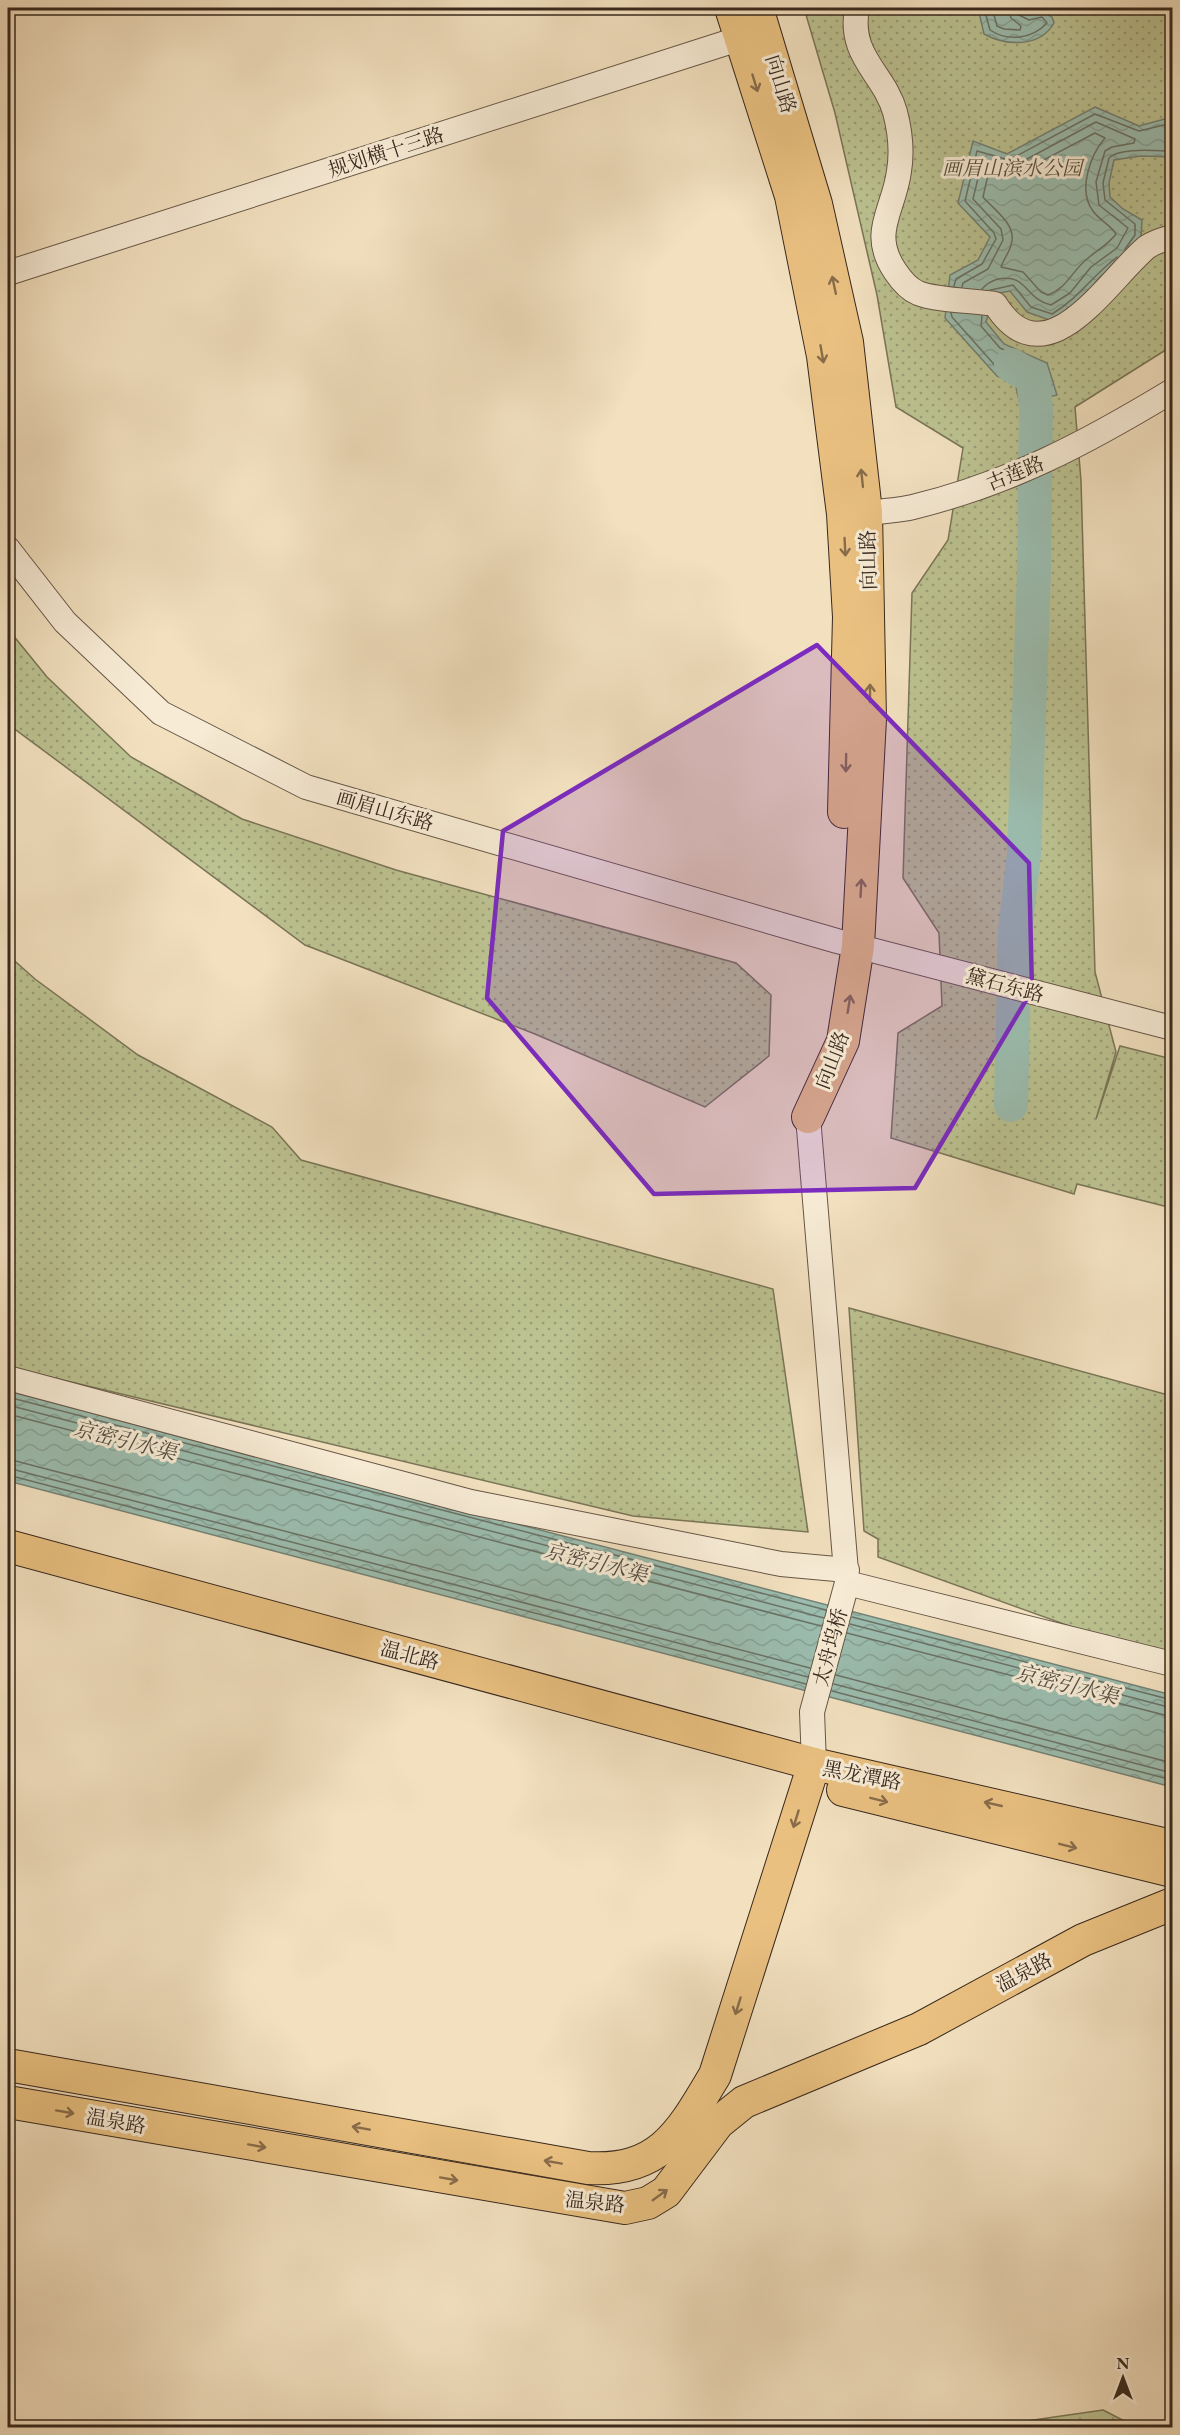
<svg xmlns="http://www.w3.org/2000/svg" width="1180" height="2435" viewBox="0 0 1180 2435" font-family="'EB Garamond','Noto Serif SC',serif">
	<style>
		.green { fill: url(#green-dots); stroke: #7a7557; stroke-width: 1.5 }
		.forest { fill: url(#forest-firs); stroke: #7a7557; stroke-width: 1.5 }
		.water { fill: url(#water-waves); stroke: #738175; stroke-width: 1.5 }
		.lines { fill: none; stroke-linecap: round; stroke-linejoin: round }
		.shore { stroke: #6a7266; stroke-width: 1.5 }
		.river { stroke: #9bbdaf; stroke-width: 34 }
		.minor-casing { stroke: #665646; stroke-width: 26 }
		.major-casing { stroke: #38281d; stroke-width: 34 }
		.minor { stroke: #f7ebd5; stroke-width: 24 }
		.major { stroke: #e9c080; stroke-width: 32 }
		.oneway { stroke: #886c4a }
		.marked { fill: #7b2cbf; fill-opacity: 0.2; stroke: #7b2cbf; stroke-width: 4.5; stroke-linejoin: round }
		.labels { text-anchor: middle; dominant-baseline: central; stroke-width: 6; stroke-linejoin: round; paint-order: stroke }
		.street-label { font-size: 20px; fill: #38281d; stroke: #f7ebd5 }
		.park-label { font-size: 20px; font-style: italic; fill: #594e3a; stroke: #f7ebd5 }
		.water-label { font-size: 21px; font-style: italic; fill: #514d42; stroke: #f7ebd5 }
	</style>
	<defs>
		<pattern id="green-dots" width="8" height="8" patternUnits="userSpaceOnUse" patternTransform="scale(1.5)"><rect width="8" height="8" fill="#bcc291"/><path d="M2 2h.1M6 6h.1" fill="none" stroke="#9a9e76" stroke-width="1.8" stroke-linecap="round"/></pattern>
		<pattern id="forest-firs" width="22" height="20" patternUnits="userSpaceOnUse" patternTransform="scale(1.5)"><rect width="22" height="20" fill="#bcc291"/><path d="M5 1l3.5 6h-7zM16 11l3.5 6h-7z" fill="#9a9e76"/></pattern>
		<pattern id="water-waves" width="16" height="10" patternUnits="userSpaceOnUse" patternTransform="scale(1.5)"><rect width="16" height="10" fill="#9bbdaf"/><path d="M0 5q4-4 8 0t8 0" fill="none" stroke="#86a296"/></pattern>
	</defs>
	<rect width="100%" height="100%" fill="#f2e0bf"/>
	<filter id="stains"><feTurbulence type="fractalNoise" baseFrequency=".00333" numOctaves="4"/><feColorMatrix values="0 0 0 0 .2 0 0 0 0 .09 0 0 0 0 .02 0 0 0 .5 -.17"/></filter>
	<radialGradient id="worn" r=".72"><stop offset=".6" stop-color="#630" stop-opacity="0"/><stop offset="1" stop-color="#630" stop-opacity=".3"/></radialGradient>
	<g class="green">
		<path d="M804,8H1172V346L1075,407L1081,481L1095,972L1116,1052L1096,1119L1120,1046L1172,1059V1208L1077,1184L1074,1194L891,1138L898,1033L942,1006L939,933L903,878L912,593L948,540L963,448L896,407L877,295L835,113Z"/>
		<path d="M8,629L47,677L131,757L242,819L396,870L736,963L771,995L769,1056L705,1107L535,1034L305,945L8,724Z"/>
		<path d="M8,955L35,979L138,1055L272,1127L301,1160L773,1289L808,1532L633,1516L8,1367Z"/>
		<path d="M849,1308L1172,1396V1663L878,1557V1539L864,1531Z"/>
	</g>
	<g class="forest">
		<path d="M1103,2410L1136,2427H985Z"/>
		<path d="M8,2423H59L64,2427H8Z"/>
	</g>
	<g class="water">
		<path d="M978,8H1019L1030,15L1041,11L1052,17L1054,23C1040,48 1006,46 984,34Z"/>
		<path d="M1095,107L1139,126L1172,117V157L1141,156L1114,160L1109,183L1110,197L1123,209L1142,220L1141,237L1127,258L1100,277L1080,303L1052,321L1027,312L1010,291L994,294L986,322L1004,344L1047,363L1057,395L1020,404L1015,383L997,376L945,318L950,275L978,260L990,237L958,203L973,141L1007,154Z"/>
		<path d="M8,1391L1172,1695V1787L8,1481Z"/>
	</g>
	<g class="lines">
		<g class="shore">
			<path d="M984,8L990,30C1008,42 1032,39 1047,23L1042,17L1029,20L1017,14L1016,8"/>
			<path d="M992,8L997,26L1004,29L1020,30L1021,26L1011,18L1008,8"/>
			<path d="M1095,133L1105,138C1091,154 1077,190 1093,211C1099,220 1111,225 1116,234C1108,245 1097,250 1087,259C1072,271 1067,288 1048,295L1041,292L1023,272L1001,267C1003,260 1009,253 1011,245C1018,225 994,210 983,197L988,175L991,172L1003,177L1015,175Z"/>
			<path d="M1125,249L1135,235V224L1105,200L1103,183L1109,158C1120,147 1157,151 1172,151"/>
			<path d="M954,286L956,279L982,264L996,239L994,233L965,201L977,151L1009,160L1095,114L1139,131L1172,123"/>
			<path d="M962,287L963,283L988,269L1003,240L1001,229L973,199L982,161L1003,167H1012L1096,122L1135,139L1134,143L1112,147L1105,151L1096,182L1099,205L1128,228L1117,248L1091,267L1070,293L1051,305C1025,299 1027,273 998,279C991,281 987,283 982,289"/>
			<path d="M991,290L1013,285L1031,307L1052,314C1080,297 1092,276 1117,257"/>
			<path d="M951,313L952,317L1000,371L1019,379L1025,395L1047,390L1042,367L1000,348L981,326L982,316"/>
			<path d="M8,1397L826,1610"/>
			<path d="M8,1405L824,1618"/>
			<path d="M8,1414L821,1626"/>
			<path d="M8,1459L810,1668"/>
			<path d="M8,1468L808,1677"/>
			<path d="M8,1475L806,1684"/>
			<path d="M852,1617L1172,1700"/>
			<path d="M850,1624L1172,1708"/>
			<path d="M847,1633L1172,1717"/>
			<path d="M836,1675L1172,1763"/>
			<path d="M834,1684L1172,1773"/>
			<path d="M832,1691L1172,1780"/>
		</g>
		<path class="river" d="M1011,1105L1015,931L1024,854L1034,573L1036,407L1033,378L1011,365"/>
		<g class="minor-casing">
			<g id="minor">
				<path d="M857,8C848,57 884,73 895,112C900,131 902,153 899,171C894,211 869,232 895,271C901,280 908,289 918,293C934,300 976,301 995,304C1046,385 1108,279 1147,247C1154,242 1165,239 1172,237"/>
				<path d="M8,273L757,33"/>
				<path d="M848,514C869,512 892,512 913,507C1011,483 1086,443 1172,391"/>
				<path d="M8,549L65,622L161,713L306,787L837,941L1172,1028"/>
				<path d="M808,1117L847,1583L812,1712L814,1764"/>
				<path d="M8,1378L471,1502L781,1564L847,1570"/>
				<path d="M847,1583L1172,1664"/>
			</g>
		</g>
		<g class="major-casing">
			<g id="major">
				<path d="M731,8L791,196L823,356L843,514L849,617L844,812"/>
				<path d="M757,8L816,204L847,342L866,512L870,719L858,946L843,1041L808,1117"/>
				<path d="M8,1546L814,1764L1172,1846"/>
				<path d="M843,1790L1172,1871"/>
				<path d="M8,2065L588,2168C661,2172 681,2132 715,2075L814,1764"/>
				<path d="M8,2102L625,2208L648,2203L666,2192L718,2123L744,2102L919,2029L1083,1940L1172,1904"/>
			</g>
		</g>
		<use href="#minor" class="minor"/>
		<use href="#major" class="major"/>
	</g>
	<defs><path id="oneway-shaft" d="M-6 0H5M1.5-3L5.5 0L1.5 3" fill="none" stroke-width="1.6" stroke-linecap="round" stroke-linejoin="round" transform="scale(1.5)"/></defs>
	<g class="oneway">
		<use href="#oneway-shaft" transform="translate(755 83) rotate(73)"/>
		<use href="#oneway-shaft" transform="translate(834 285) rotate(-102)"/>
		<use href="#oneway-shaft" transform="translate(822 354) rotate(80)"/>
		<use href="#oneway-shaft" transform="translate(862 478) rotate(-96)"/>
		<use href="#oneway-shaft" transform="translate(845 547) rotate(87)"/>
		<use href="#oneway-shaft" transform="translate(870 693) rotate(-90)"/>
		<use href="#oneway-shaft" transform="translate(846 763) rotate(91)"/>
		<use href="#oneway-shaft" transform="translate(861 888) rotate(-87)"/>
		<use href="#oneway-shaft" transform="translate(849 1004) rotate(-81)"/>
		<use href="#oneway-shaft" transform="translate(879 1800) rotate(14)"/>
		<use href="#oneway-shaft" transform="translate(993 1804) rotate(-167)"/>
		<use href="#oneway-shaft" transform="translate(796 1819) rotate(107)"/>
		<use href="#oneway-shaft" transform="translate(1068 1846) rotate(14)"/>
		<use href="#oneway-shaft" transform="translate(738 2006) rotate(107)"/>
		<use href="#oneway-shaft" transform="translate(65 2112) rotate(10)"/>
		<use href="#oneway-shaft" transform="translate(361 2128) rotate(-170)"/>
		<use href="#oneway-shaft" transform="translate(257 2146) rotate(10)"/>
		<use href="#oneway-shaft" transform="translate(553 2162) rotate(-170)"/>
		<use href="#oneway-shaft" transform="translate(449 2179) rotate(10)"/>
		<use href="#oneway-shaft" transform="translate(660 2195) rotate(-36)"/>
	</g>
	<path class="marked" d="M817,645L1029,863L1032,990L915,1188L654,1194L487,998L503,831Z"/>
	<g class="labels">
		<g class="street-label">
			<text transform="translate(781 84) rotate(73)">向山路</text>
			<text transform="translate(386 152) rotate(-18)">规划横十三路</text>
			<text transform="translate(1015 473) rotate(-22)">古莲路</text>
			<text transform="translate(868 560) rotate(-92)">向山路</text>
			<text transform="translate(385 810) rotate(16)">画眉山东路</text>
			<text transform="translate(1005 985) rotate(15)">黛石东路</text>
			<text transform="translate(832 1060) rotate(-69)">向山路</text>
			<text transform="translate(830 1647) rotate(-75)">太舟坞桥</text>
			<text transform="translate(410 1655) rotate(15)">温北路</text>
			<text transform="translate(862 1775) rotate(11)">黑龙潭路</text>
			<text transform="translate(1024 1972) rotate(-28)">温泉路</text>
			<text transform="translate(116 2121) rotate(10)">温泉路</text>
			<text transform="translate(595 2202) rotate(6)">温泉路</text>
		</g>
		<g class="park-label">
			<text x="1012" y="168">画眉山滨水公园</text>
		</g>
		<g class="water-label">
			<text transform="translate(125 1440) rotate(14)">京密引水渠</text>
			<text transform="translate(596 1562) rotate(14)">京密引水渠</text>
			<text transform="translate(1067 1684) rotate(14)">京密引水渠</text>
		</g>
	</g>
	<rect width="1180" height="2435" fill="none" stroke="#f2e0bf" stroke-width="30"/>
	<rect x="9" y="9" width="1162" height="2417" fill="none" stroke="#38281d" stroke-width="3"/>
	<rect x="15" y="15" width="1150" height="2405" fill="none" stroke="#38281d" stroke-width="1.5"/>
	<g transform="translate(1123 2378)" stroke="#f7ebd5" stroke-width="4.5" paint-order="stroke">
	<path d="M0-4.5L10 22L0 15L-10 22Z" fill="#38281d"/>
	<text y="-9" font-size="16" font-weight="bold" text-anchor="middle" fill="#38281d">N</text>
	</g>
	<rect width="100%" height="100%" filter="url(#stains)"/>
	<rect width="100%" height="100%" fill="url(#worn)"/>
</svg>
